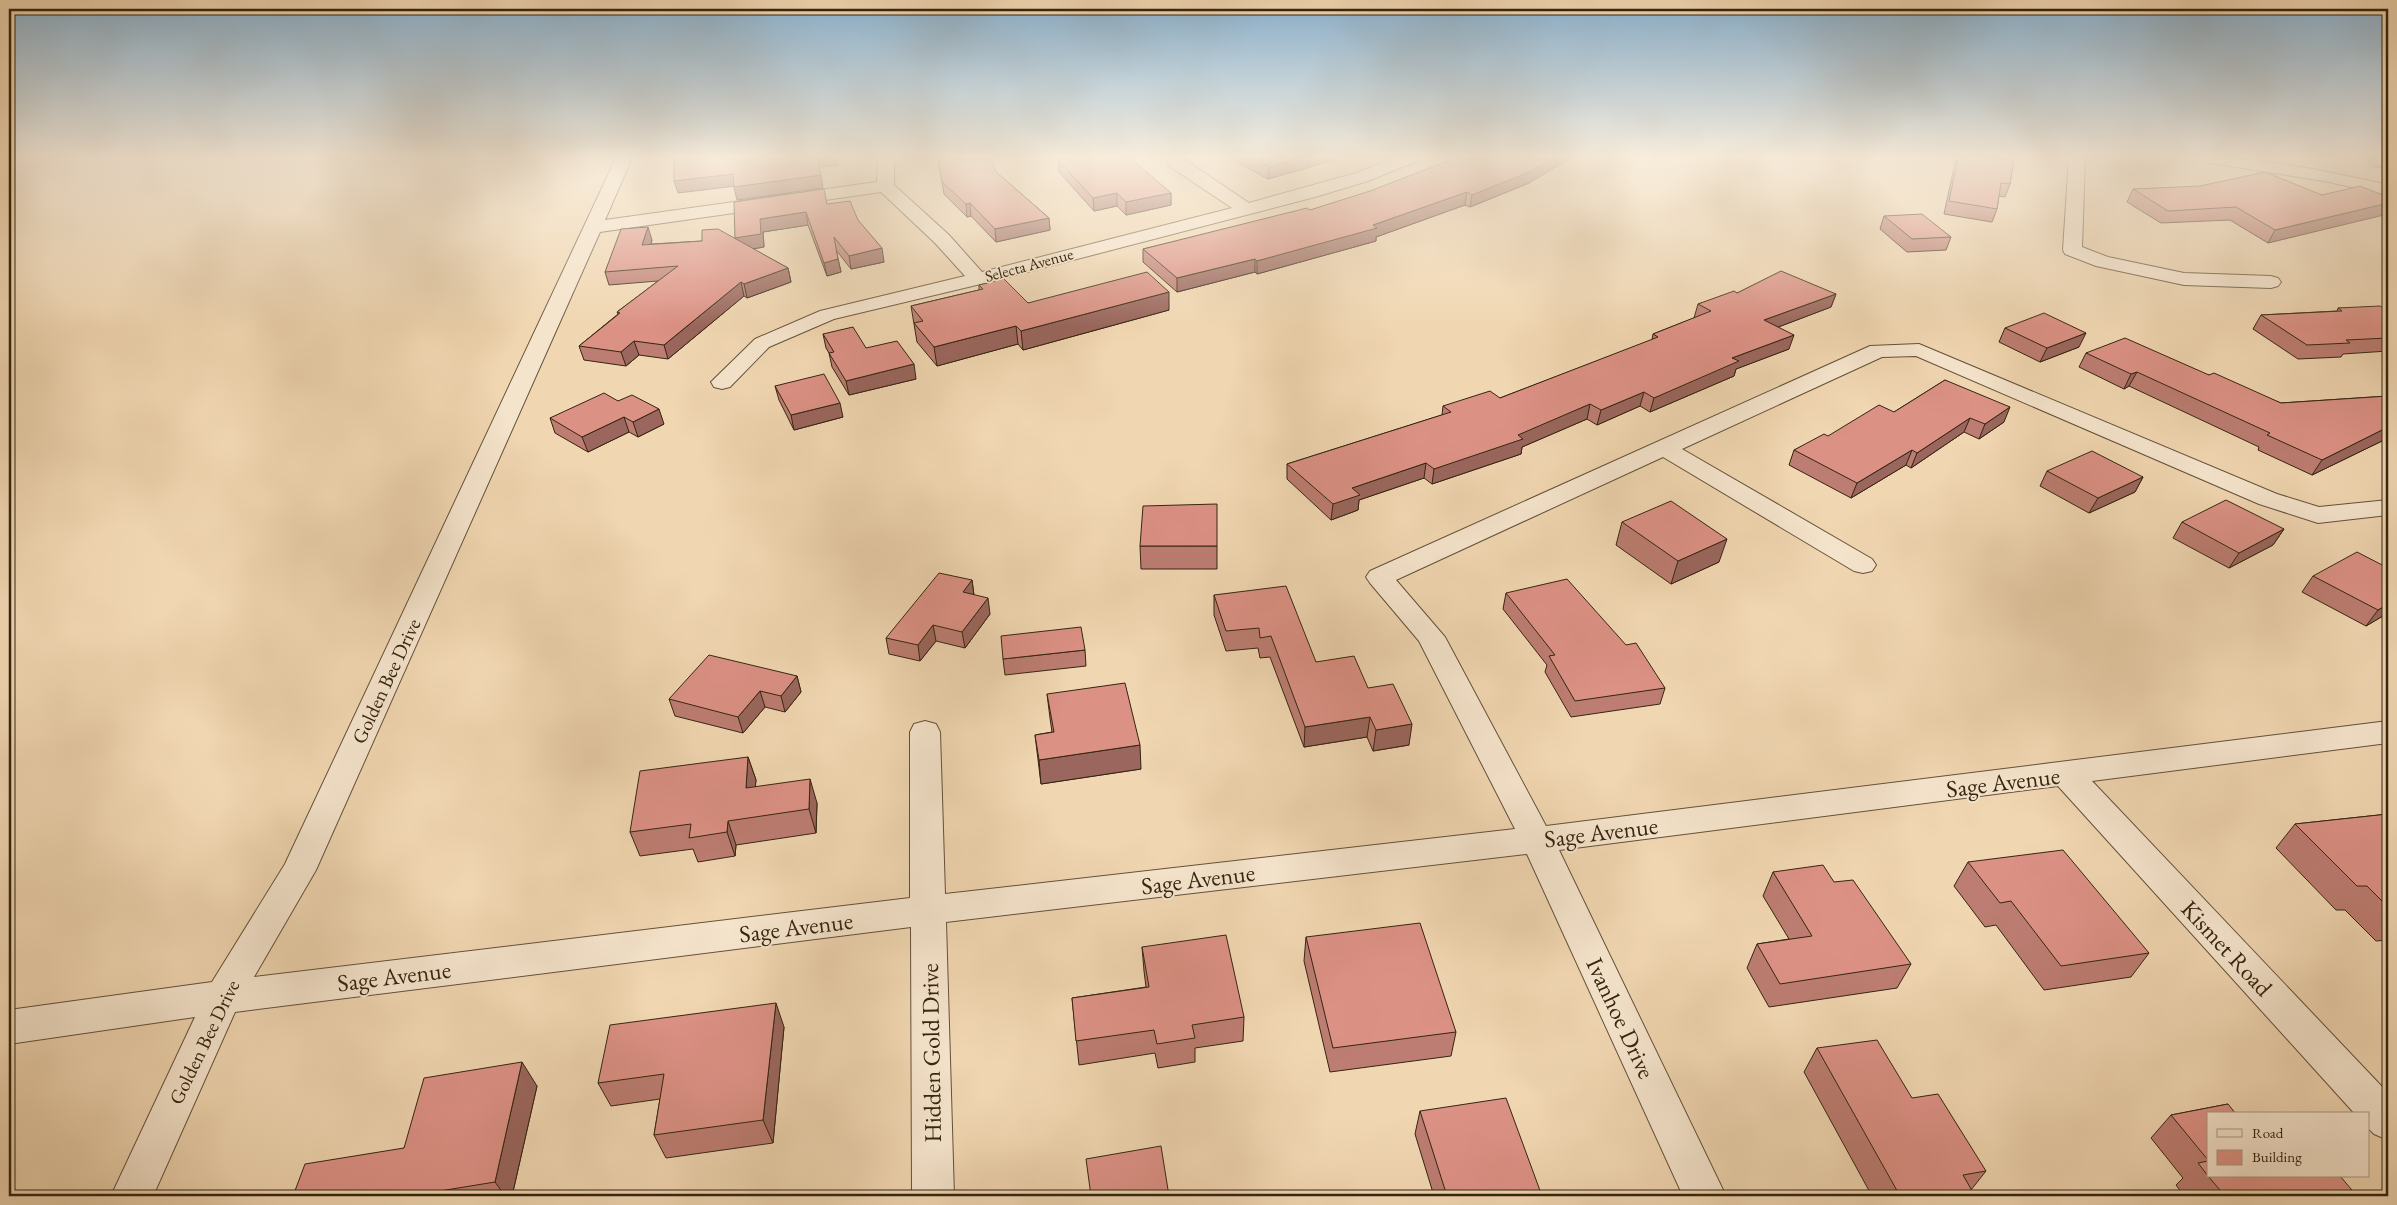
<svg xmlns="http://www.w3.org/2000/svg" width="2397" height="1205" viewBox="0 0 2397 1205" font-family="'EB Garamond',serif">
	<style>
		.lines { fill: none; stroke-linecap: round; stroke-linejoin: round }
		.street-casing { stroke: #635138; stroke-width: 2 }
		.street { fill: #f5e4cc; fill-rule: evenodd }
		.wall { fill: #bd7d72; stroke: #342510 }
		.shaded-wall { fill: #9a665d; stroke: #342510 }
		.building { fill: #dc9185; stroke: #342510 }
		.labels { text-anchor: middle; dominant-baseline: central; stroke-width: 4; stroke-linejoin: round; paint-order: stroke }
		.far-street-label { font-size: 16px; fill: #342510; stroke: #f5e4cc }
		.street-label { font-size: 20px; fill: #342510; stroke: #f5e4cc }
		.near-street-label { font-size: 24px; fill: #342510; stroke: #f5e4cc }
	</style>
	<rect width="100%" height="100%" fill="#f0d6b1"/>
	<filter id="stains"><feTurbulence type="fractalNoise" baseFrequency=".004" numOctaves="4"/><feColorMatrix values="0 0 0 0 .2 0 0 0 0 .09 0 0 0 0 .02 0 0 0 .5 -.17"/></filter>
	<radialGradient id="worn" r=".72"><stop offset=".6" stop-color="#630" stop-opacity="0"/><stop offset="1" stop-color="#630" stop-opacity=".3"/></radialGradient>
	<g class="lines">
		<g class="street-casing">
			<g id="street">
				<path d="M616,158H632L605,220L877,182L878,158H894V185L949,235L982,272L1232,208L1169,166L1166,158H1182L1249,203L1356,173L1395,158H1417L1415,162L1368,181L1315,197L985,283L834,319L769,347L730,387L722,389L714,387L711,382L755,339L820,311L965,276L935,243L881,192L600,232L316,870L254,977L910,898V732L914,724L925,721L936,724L940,732L945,894L1515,829L1419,641L1370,583L1366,577L1370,571L1870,346L1919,344L2277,494L2319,507L2388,500V515L2318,523L2259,504L1916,356L1882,357L1682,449L1872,559L1876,565L1872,571L1863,573L1854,571L1663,457L1396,580L1445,637L1546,826L2388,721V743L2092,781L2388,1093V1140L2374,1134L2368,1128V1114H2355L2058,786L1559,850L1726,1196H1683L1527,854L946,922L954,1196H912L911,927L235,1012L153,1196H111L195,1017L9,1044V1010L212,982L285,864Z"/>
				<path d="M2069,158H2085L2082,247L2108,257L2184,273L2271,276L2278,278L2281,282L2278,286L2271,288L2184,285L2096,266L2065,254L2063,250Z"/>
				<path d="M2202,158C2265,158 2327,171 2388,185V195L2324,181L2210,163L2204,162Z"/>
			</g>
		</g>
		<use href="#street" class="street"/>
	</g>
	<g class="wall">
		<path d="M938,158L995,171L1049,218L1050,230L996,242L971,216L967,217L944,194Z"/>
		<path d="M1237,158H1334V160L1268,179L1237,162Z"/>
		<path d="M1956,158H2014L2010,184L2005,197L1999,196L1997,209L1992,222L1944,214Z"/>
		<path d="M2366,158H2388V169L2372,166Z"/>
		<path d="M1058,160L1171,193V205L1126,215L1117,206L1094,211L1059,172Z"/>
		<path d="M1529,183L1470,207L1465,205L1376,237V241L1257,274L1255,272L1177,292L1143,262V249L1310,210Z"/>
		<path d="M2133,189L2322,195L2268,243L2230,220L2161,223L2127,202Z"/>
		<path d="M827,204L858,220L884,262L851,269L836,250L841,272L827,276L808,225L763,232L764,247L753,249L788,268L791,282L747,298L744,296L668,359L639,355L626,366L584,360L579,346L618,314L617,312L658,281L609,285L605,272L652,240L651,244L736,239Z"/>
		<path d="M1884,216L1951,237L1946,250L1907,252L1880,229Z"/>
		<path d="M979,285L1028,303L1169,310L1023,350L1018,344L937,366L917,342L911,306L979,290Z"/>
		<path d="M1737,293L1836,294L1831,307L1778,327L1789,349L1736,369L1734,376L1650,412L1640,406L1597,425L1587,419L1522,447L1521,454L1432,484L1424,478L1359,500L1358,510L1331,520L1287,479V464L1442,415L1443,406L1500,398L1652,340L1653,334L1694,318L1698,304Z"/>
		<path d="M2338,308L2388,311V351L2343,354L2341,357L2298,359L2253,329L2261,315L2337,311Z"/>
		<path d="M2005,328L2079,347L2040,362L1999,342Z"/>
		<path d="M823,334L866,348L916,379L849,395L832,367L829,353L826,348Z"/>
		<path d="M2086,353L2209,375L2281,403L2388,396V445L2382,441L2312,475L2258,450L2259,447L2129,386L2124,389L2079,367Z"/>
		<path d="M1945,380L2004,422L1979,439L1964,432L1911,468L1906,465L1851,498L1789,465L1794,450L1894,412Z"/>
		<path d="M775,386L843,417L794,430L779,400Z"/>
		<path d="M618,401L664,424L638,437L629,432L588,452L555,433L550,418Z"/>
		<path d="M2047,471L2143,477L2135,492L2089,513L2040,486Z"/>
		<path d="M1622,522L1719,562L1671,584L1616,545Z"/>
		<path d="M2182,522L2284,529L2273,545L2229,568L2173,538Z"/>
		<path d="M1140,546H1217V569H1141Z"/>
		<path d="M2388,568V613L2366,626L2302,592L2313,576Z"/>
		<path d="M972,580L974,595L990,614L965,648L936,641L920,661L889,654L886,638Z"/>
		<path d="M1506,593L1665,688L1660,704L1571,717L1545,672L1547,665L1503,609Z"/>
		<path d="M1214,595L1316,662L1368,688L1409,745L1373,751L1367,737L1304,747L1270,657L1260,658L1258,648L1226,651L1214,615Z"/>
		<path d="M1085,650L1086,666L1005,675L1003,659Z"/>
		<path d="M797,676L801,692L785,712L765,707L743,733L675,716L669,699Z"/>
		<path d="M1047,694L1141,769L1041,784L1035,735L1052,732L1050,718Z"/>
		<path d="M748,757L756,780L755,787L817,803L816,833L736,845L735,856L698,862L693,849L640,856L630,832Z"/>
		<path d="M2388,814V940L2376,941L2345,910H2336L2276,848L2295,824Z"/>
		<path d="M1968,862L2149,953L2131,977L2044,990L1996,925L1985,927L1954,886Z"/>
		<path d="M1773,872L1834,882L1911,964L1897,988L1769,1007L1747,968L1757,944L1789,939L1763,896Z"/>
		<path d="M1306,937L1456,1032L1451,1056L1330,1072L1304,961Z"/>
		<path d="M1142,947L1244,1017L1243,1041L1195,1048V1062L1158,1068L1155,1053L1079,1065L1072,998L1146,987L1144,971Z"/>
		<path d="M784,1027L773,1143L666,1158L654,1135L660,1099L611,1106L598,1083Z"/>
		<path d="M1817,1048L1912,1098L1986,1171L1971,1190L1975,1196H1872L1804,1072Z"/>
		<path d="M537,1086L512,1196H293L404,1148Z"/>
		<path d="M2228,1104L2208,1176L2357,1196H2184L2176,1185L2183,1178L2151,1138L2171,1115Z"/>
		<path d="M1420,1111L1542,1196H1434L1415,1134Z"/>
	</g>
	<g class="shaded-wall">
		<path d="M817,158H837L838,165L819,167Z"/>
		<path d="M1301,158H1334V160L1268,179L1269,167Z"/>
		<path d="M1553,158H1571L1529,183L1470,207L1472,195Z"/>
		<path d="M733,174L736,186L678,193L674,181Z"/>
		<path d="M821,175L823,188L737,200L734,187Z"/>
		<path d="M1467,192L1465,205L1376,237V241L1257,274V261L1373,225Z"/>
		<path d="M1117,193V206L1094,211L1093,198Z"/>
		<path d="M1171,193V205L1126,215V202Z"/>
		<path d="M970,203L971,216L967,217L966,204Z"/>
		<path d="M2388,203V214L2268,243L2275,230Z"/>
		<path d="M806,212L808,225L763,232L764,247L739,251L735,238L760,219Z"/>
		<path d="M1049,218L1050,230L996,242L995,229Z"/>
		<path d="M648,227L652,240L646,258L642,245Z"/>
		<path d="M882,248L884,262L851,269L849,256Z"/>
		<path d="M838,259L841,272L827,276L824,263Z"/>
		<path d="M1255,259V272L1177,292V278Z"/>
		<path d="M788,268L791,282L747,298L744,284Z"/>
		<path d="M741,282L744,296L668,359L664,345Z"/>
		<path d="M1169,292V310L1023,350L1021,331Z"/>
		<path d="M1836,294L1831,307L1760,334L1764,320Z"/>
		<path d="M1016,326L1018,344L937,366L934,347Z"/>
		<path d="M2086,333L2079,347L2040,362L2047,348Z"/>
		<path d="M1794,335L1789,349L1736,369L1734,376L1650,412L1654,398L1732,358Z"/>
		<path d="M634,341L639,355L626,366L621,352Z"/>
		<path d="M914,364L916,379L849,395L846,381Z"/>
		<path d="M2137,372L2129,386L2124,389L2131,374Z"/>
		<path d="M1644,392L1640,406L1597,425L1601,410Z"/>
		<path d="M840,403L843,417L794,430L791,415Z"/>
		<path d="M1590,404L1587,419L1522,447L1521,454L1432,484L1434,469Z"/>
		<path d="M2010,407L2004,422L1979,439L1985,424Z"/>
		<path d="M659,409L664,424L638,437L633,422Z"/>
		<path d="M624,417L629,432L588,452L582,437Z"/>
		<path d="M1970,418L1964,432L1911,468L1917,453Z"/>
		<path d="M2388,427V431L2382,441L2312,475L2322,460Z"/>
		<path d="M1912,450L1906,465L1851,498L1857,483Z"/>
		<path d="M1426,463L1424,478L1359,500L1358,510L1331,520L1333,504L1352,488Z"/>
		<path d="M2143,477L2135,492L2089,513L2098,498Z"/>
		<path d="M2284,529L2273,545L2229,568L2239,553Z"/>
		<path d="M1727,539L1719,562L1671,584L1678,561Z"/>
		<path d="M972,580L974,596L963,592Z"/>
		<path d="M988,598L990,614L965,648L962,632Z"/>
		<path d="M2388,604V613L2366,626L2378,610Z"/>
		<path d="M933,625L936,641L920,661L918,645Z"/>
		<path d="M797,676L801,692L785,712L781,696Z"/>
		<path d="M760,691L765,707L743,733L738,717Z"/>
		<path d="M1370,717L1367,737L1304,747L1305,727Z"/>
		<path d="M1412,724L1409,745L1373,751L1376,730Z"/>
		<path d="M1140,745L1141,769L1041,784L1039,760Z"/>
		<path d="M748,757L756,780L753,812L746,788Z"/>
		<path d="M810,779L817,803L816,833L809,809Z"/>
		<path d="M728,821L736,845L735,856L727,832Z"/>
		<path d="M776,1003L784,1027L773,1143L763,1120Z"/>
		<path d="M522,1062L537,1086L512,1196H505L495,1182Z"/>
	</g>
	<g class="building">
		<path d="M674,158H817L821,175L734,187L733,174L674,181Z"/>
		<path d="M938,158H992L995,171L1049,218L995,229L970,203L966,204L942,182Z"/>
		<path d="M1068,158H1130L1171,193L1126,202L1117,193L1093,198L1058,160Z"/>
		<path d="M1252,158H1301L1269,167Z"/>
		<path d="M1456,158H1553L1532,171L1472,195L1467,192L1373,225L1377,228L1257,261L1255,259L1177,278L1143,249L1307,208L1310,210L1370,191Z"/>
		<path d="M1958,158H2014L2010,184L2001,183L1997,209L1949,201Z"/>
		<path d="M2265,172L2322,195L2360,186L2388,197V203L2275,230L2236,207L2168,211L2133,189L2200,186Z"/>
		<path d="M824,189L827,204L850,201L858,220L882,248L849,256L834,237L838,259L824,263L806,212L760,219L761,234L735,238L734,202Z"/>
		<path d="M1922,214L1951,237L1912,239L1884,216Z"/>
		<path d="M648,227L642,245L702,241V230L718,229L788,268L744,284L741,282L664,345L634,341L621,352L579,346L620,313L617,312L678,266L605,272L621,229Z"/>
		<path d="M1781,271L1836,294L1764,320L1794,335L1732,358L1739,361L1654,398L1644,392L1601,410L1590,404L1518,435L1523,439L1434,469L1426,463L1352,488L1360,495L1333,504L1287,464L1451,412L1443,406L1490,391L1500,398L1658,337L1653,334L1711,311L1698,304L1734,291L1737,293Z"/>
		<path d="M1147,272L1169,292L1021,331L1016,326L934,347L914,323L923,321L911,306L983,289L979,285L1004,279L1028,303Z"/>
		<path d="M2380,306L2388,311V338L2346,340L2350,343L2307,345L2261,315L2342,311L2338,308Z"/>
		<path d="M2044,313L2086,333L2047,348L2005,328Z"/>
		<path d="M853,327L866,348L897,341L914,364L846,381L829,353L834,352L823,334Z"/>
		<path d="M2125,338L2209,375L2214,373L2281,403L2388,396V427L2322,460L2267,435L2270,433L2137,372L2131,374L2086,353Z"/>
		<path d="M824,374L840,403L791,415L775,386Z"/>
		<path d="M1945,380L2010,407L1985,424L1970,418L1917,453L1912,450L1857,483L1794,450L1824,434L1828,436L1879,405L1894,412Z"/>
		<path d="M604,393L618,401L632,395L659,409L633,422L624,417L582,437L550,418Z"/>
		<path d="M2092,451L2143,477L2098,498L2047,471Z"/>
		<path d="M2226,500L2284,529L2239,553L2182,522Z"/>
		<path d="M1671,501L1727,539L1678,561L1622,522Z"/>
		<path d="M1217,504V546H1140L1143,506Z"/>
		<path d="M2357,552L2388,568V604L2378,610L2313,576Z"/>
		<path d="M939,573L972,580L963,592L988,598L962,632L933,625L918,645L886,638Z"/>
		<path d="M1567,579L1626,645L1636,643L1665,688L1575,701L1549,656L1555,655L1506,593Z"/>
		<path d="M1286,586L1316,662L1354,656L1368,688L1393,684L1412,724L1376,730L1370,717L1305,727L1271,636L1260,638L1259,628L1226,631L1214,595Z"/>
		<path d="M1081,627L1085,650L1003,659L1001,636Z"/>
		<path d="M709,655L797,676L781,696L760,691L738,717L669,699Z"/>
		<path d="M1125,683L1140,745L1039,760L1035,735L1054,732L1047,694Z"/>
		<path d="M748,757L746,788L810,779L809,809L728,821L727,832L689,838L691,824L630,832L640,771Z"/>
		<path d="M2388,814V907L2367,886H2357L2295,824Z"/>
		<path d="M2063,850L2149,953L2061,966L2011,901L2000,903L1968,862Z"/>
		<path d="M1823,865L1834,882L1853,880L1911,964L1780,984L1757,944L1812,936L1773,872Z"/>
		<path d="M1420,923L1456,1032L1333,1048L1306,937Z"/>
		<path d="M1226,935L1244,1017L1192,1025L1195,1038L1157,1044L1154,1030L1076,1041L1072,998L1149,987L1142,947Z"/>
		<path d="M776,1003L763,1120L654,1135L664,1074L598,1083L610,1025Z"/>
		<path d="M1877,1040L1912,1098L1938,1094L1986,1171L1963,1175L1975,1196H1900L1817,1048Z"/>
		<path d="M522,1062L495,1182L409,1196H293L305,1164L404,1148L424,1078Z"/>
		<path d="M1506,1098L1542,1196H1447L1420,1111Z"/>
		<path d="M2228,1104L2236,1114H2208V1160L2171,1115Z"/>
		<path d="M1161,1146L1169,1196H1091L1086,1159Z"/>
		<path d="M2208,1161V1176L2198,1163Z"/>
		<path d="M2208,1176H2340L2357,1196H2225Z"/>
	</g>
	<linearGradient id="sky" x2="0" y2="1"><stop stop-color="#8bb5d4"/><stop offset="0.48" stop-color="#f8eddc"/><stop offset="1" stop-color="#f8eddc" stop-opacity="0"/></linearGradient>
	<rect width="2397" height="327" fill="url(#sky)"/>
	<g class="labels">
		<g class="far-street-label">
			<text transform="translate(1029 265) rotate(-15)">Selecta Avenue</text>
		</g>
		<g class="street-label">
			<text transform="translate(386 681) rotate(-65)">Golden Bee Drive</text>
			<text transform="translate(204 1042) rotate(-64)">Golden Bee Drive</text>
		</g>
		<g class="near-street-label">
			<text transform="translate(2003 782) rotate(-7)">Sage Avenue</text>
			<text transform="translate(1601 832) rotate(-7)">Sage Avenue</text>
			<text transform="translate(1198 879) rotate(-7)">Sage Avenue</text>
			<text transform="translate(796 927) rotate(-7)">Sage Avenue</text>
			<text transform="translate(2227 948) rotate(47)">Kismet Road</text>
			<text transform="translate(394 976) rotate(-7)">Sage Avenue</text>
			<text transform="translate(1621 1018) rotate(65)">Ivanhoe Drive</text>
			<text transform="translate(931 1053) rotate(-91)">Hidden Gold Drive</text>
		</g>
	</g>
	<rect width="2397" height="1205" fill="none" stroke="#f0d6b1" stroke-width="30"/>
	<rect x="10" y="10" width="2377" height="1185" fill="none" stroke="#342510" stroke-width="2.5"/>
	<rect x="15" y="15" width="2367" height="1175" fill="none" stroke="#342510"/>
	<rect x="2207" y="1112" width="162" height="65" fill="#f5e4cc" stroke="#a89881"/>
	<rect x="2217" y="1129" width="25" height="8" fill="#f5e4cc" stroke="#a89881"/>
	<text x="2252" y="1138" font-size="15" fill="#342510">Road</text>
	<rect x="2217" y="1150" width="25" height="15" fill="#dc9185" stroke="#a89881"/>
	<text x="2252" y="1162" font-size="15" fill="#342510">Building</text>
	<rect width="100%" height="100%" filter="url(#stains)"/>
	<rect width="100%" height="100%" fill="url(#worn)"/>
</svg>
